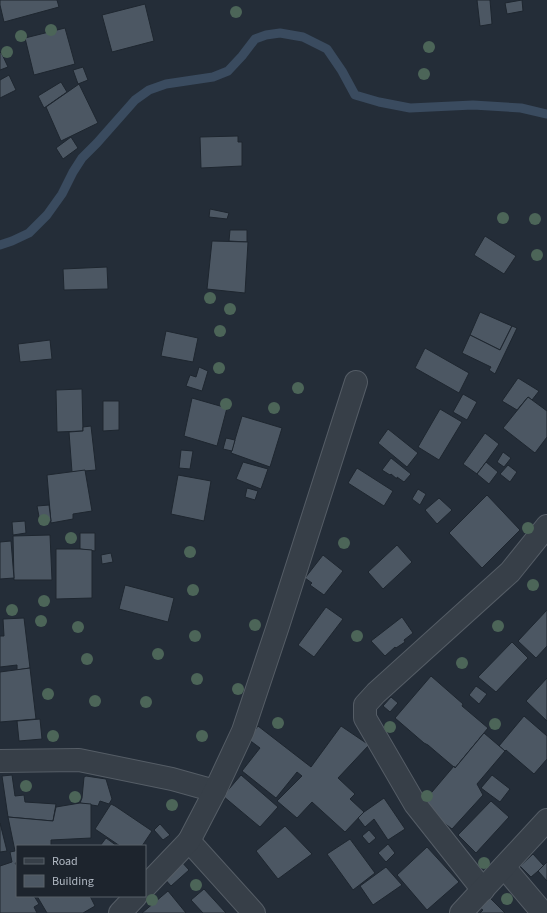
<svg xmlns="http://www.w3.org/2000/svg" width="547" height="913" viewBox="0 0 547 913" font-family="'Source Sans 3',sans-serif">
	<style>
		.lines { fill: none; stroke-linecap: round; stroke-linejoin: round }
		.stream { stroke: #3a4b5f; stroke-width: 9 }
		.building { fill: #4c5763; stroke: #1e262f }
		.street-casing { stroke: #555d66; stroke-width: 24 }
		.street { stroke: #373f48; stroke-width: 22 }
		.tree { fill: #4c6558 }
	</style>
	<rect width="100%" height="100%" fill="#242d38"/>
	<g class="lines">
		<path class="stream" d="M0,245L12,241L29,233L47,215L62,194L73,172L82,158L97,143L135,100L149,90L166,84L213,77L228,71L242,56L255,39L266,35L280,33L303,37L327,49L342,71L355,95L379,102L410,108L473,105L521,108L547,114"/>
	</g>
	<g class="building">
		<path d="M0,0H57L59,7L4,22L0,5Z"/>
		<path d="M477,0H490L492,24L480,26Z"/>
		<path d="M522,0L523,11L507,14L505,3Z"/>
		<path d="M145,4L154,41L112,52L102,15Z"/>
		<path d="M65,28L75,64L34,75L25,38Z"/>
		<path d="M1,52L8,67L0,70V53Z"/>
		<path d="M83,67L88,80L78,84L73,70Z"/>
		<path d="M9,75L16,90L0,98V80Z"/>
		<path d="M61,82L67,92L44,108L38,96Z"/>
		<path d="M79,84L98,123L61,141L46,107Z"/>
		<path d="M238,136V142H242V166L201,168L200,137Z"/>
		<path d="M71,137L78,148L63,159L56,148Z"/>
		<path d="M210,209L229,213L227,219L209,217Z"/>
		<path d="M230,230H247V242L229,241Z"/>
		<path d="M485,236L516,256L504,274L474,255Z"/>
		<path d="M212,241L248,242L245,293L207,289Z"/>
		<path d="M107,267L108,289L64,290L63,269Z"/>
		<path d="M480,312L512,326L500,350L470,335Z"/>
		<path d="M512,326L517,328L495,374L489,370L491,367L462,353L470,335L500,350Z"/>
		<path d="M166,331L198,338L193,362L161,356Z"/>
		<path d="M50,340L52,359L20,362L18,344Z"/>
		<path d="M425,348L469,373L459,393L415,368Z"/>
		<path d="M199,367L208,371L202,391L186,386L190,375L196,377Z"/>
		<path d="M518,378L539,391L532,400L528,397L517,410L502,401Z"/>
		<path d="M82,389L83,431L57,432L56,390Z"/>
		<path d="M463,394L477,402L467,420L453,412Z"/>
		<path d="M528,397L547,411V437L535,453L503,428Z"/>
		<path d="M192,398L227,408L217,446L184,436Z"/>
		<path d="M103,401H119V430L103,431Z"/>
		<path d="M440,409L462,422L439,460L418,447Z"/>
		<path d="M242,416L282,428L270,467L231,453Z"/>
		<path d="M91,426L96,470L72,472L69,432L83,431V427Z"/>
		<path d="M388,429L418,453L407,467L378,443Z"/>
		<path d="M485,433L499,444L486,462L477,474L463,464Z"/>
		<path d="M226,438L235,440L232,451L223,449Z"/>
		<path d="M181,450L193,451L190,469L179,468Z"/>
		<path d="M503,452L511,458L504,467L497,462Z"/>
		<path d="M391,458L411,474L404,482L397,477V479L391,474L390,475L382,470Z"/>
		<path d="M243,462L268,469L261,489L236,479Z"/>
		<path d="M486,462L498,472L489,484L477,474Z"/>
		<path d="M508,465L517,472L510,482L500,474Z"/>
		<path d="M357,468L393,491L384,506L348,483Z"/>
		<path d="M85,470L92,511L73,514V519L51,523L47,475Z"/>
		<path d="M178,475L211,481L204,521L171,514Z"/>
		<path d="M247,488L258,491L255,500L245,497Z"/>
		<path d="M418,489L426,494L420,505L412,499Z"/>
		<path d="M487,495L520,530L482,568L449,533Z"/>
		<path d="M439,498L452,510L437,524L425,510Z"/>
		<path d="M49,505L51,521L40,522L37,506Z"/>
		<path d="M25,521L26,533L13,535L12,522Z"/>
		<path d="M80,533H95V551L80,549Z"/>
		<path d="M50,535L52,580H14L13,536Z"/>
		<path d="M11,541L14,578L0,579V542Z"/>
		<path d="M397,545L412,562L383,589L368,572Z"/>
		<path d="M56,549H80L92,550V598L56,599Z"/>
		<path d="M111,553L113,562L102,564L101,555Z"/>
		<path d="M323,555L343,571L324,595L310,585L312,583L305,578Z"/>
		<path d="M125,585L174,598L168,622L119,609Z"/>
		<path d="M326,607L343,619L314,657L298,645Z"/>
		<path d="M547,610V646L536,658L518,641Z"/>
		<path d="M402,617L413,633L404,640L405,642L396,648L395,647L385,656L371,641Z"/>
		<path d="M24,618L30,668L17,670V665L0,667V636H4L3,619Z"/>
		<path d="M512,642L528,658L496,692L478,677Z"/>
		<path d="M30,668L36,719L0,722V672Z"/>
		<path d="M431,676L463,704L462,706L488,728L455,768L428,745L424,743L395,718Z"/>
		<path d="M547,678V721L526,701Z"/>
		<path d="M476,686L487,694L479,704L469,695Z"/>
		<path d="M391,697L398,703L390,712L383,706Z"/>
		<path d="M524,716L547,736V759L534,774L506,750L505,751L499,746Z"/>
		<path d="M40,719L42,739L19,741L17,721Z"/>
		<path d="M258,726L311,767L341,726L369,745L338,778L355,794L350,799L364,812L345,832L312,802L297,818L277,801L302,776L297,772L276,798L242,771L260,748L248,739Z"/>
		<path d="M484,733L505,751L477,784L483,795L452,829L421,805L454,766L455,768Z"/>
		<path d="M12,775L15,796L24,795L25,802L56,804L53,821L8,817L2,776Z"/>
		<path d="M241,775L278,807L260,827L223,796Z"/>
		<path d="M492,775L510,789L500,802L481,788Z"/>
		<path d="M86,776L106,779L112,799L109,804L100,801L98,806L80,803L82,798L84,777Z"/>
		<path d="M384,798L405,829L388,840L374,819L365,827L358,818L364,812Z"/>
		<path d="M491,801L509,817L476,853L458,835Z"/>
		<path d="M80,803L91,804V838L51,840V846H17V863H15L17,866V896H34L39,904L34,907L37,913H0V866L12,862L10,852L15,851L8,817L53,821L56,807Z"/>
		<path d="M111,804L115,806L152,831L142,846H120L95,829Z"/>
		<path d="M0,823L7,851L0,852Z"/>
		<path d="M160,824L170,835L163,840L154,830Z"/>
		<path d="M285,826L312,854L278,879L256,851Z"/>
		<path d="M369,830L376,838L369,844L362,836Z"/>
		<path d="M106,838L117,846H100Z"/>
		<path d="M350,839L375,873L353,890L327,854Z"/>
		<path d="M388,844L395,853L386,862L378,853Z"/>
		<path d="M427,847L459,882L427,910L397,875Z"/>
		<path d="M533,854L544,866L531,877L520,866Z"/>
		<path d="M180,860L189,870L171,886L163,877Z"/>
		<path d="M547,862V881L538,871Z"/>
		<path d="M386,867L402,885L373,905L360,886Z"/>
		<path d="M204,889L226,913H203L191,900Z"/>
		<path d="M168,891L186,913H142Z"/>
		<path d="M37,896H90L95,906L83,913H47Z"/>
		<path d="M490,898L505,913H480L483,910L480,908Z"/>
	</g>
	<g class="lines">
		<g class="street-casing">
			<g id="street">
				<path d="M0,761L79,760L172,779L215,791"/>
				<path d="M189,841L254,913"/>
				<path d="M504,867L543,913"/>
				<path d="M145,887L189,841L215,791L243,731L278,626L356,382"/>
				<path d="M483,890L415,804L365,718V705L376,693L510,572L547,526"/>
				<path d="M120,913L136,896"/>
				<path d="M461,913L547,820"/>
			</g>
		</g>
		<use href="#street" class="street"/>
	</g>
	<g class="tree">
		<circle cx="236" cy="12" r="6"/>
		<circle cx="51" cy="30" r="6"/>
		<circle cx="21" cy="36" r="6"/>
		<circle cx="429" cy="47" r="6"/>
		<circle cx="7" cy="52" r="6"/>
		<circle cx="424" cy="74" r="6"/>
		<circle cx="503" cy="218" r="6"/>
		<circle cx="535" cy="219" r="6"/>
		<circle cx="537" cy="255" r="6"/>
		<circle cx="210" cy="298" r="6"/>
		<circle cx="230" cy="309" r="6"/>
		<circle cx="220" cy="331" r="6"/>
		<circle cx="219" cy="368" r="6"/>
		<circle cx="298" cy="388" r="6"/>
		<circle cx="226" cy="404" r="6"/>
		<circle cx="274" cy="408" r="6"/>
		<circle cx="44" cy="520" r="6"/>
		<circle cx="528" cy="528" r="6"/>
		<circle cx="71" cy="538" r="6"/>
		<circle cx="344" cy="543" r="6"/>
		<circle cx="190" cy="552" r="6"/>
		<circle cx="533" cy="585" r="6"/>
		<circle cx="193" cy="590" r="6"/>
		<circle cx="44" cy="601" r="6"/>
		<circle cx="12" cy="610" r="6"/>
		<circle cx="41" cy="621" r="6"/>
		<circle cx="255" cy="625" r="6"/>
		<circle cx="498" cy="626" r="6"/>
		<circle cx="78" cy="627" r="6"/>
		<circle cx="195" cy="636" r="6"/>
		<circle cx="357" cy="636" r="6"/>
		<circle cx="158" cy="654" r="6"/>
		<circle cx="87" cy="659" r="6"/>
		<circle cx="462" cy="663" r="6"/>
		<circle cx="197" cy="679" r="6"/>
		<circle cx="238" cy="689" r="6"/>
		<circle cx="48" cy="694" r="6"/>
		<circle cx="95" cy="701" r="6"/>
		<circle cx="146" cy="702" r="6"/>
		<circle cx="278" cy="723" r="6"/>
		<circle cx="495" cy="724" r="6"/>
		<circle cx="390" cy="727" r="6"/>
		<circle cx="53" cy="736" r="6"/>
		<circle cx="202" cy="736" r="6"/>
		<circle cx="26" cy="786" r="6"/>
		<circle cx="427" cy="796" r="6"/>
		<circle cx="75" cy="797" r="6"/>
		<circle cx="172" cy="805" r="6"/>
		<circle cx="484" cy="863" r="6"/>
		<circle cx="196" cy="885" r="6"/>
		<circle cx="507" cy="899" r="6"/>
		<circle cx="152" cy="900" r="6"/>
	</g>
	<rect x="16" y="845" width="130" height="52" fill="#1d242d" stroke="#596069"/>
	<rect x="24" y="858" width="20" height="6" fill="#373f48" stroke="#596069"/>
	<text x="52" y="865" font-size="12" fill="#b2bac4">Road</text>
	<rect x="24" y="875" width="20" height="12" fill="#4c5763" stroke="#596069"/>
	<text x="52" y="885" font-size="12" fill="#b2bac4">Building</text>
</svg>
